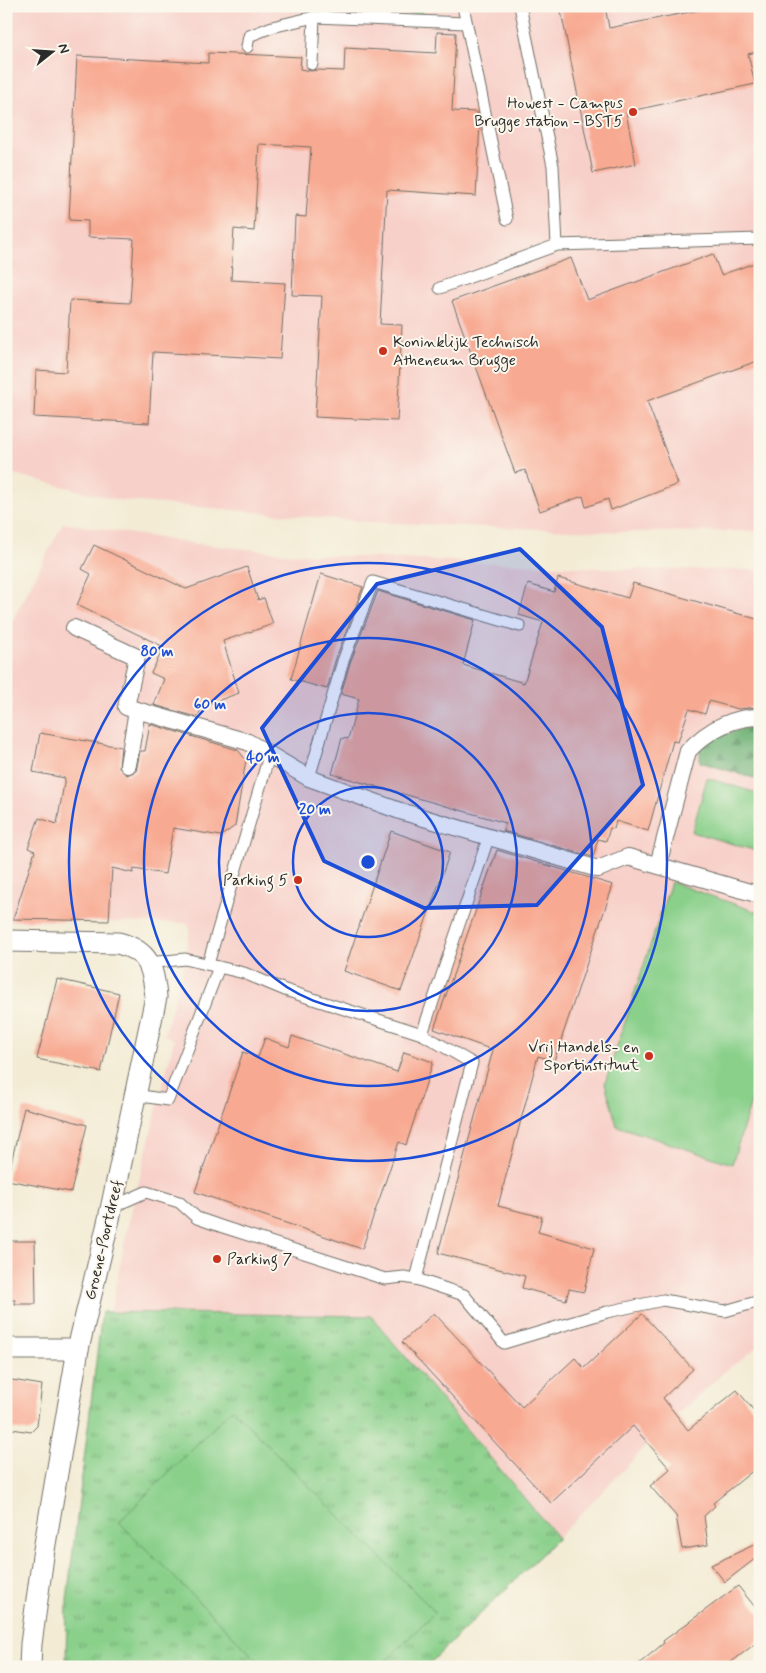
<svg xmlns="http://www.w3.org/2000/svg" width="766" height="1673" viewBox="0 0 766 1673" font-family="Mynerve,sans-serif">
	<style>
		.built { fill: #f7d0c9 }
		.grass { fill: url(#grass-tufts); stroke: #5a7e5b }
		.forest { fill: url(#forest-firs); stroke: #4d6e51 }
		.pitch { fill: #8ad08b; stroke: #5a7e5b }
		.building { fill: #f8a991 }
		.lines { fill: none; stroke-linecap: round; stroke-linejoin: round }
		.service-casing { stroke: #716e66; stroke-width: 13 }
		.pedestrian-casing { stroke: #716e66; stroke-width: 18 }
		.minor-casing { stroke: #716e66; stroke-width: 23 }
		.service { stroke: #fff; stroke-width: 11 }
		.pedestrian { stroke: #fff; stroke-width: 16 }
		.minor { stroke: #fff; stroke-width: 21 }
		.marked { fill: #1d4ed8; fill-opacity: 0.2; stroke: #1d4ed8; stroke-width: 4; stroke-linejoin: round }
		.ring { fill: none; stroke: #1d4ed8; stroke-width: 2.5 }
		.poi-dot { fill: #c8321e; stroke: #fbf7ec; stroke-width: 2 }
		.labels { text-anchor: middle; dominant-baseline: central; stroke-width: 4; stroke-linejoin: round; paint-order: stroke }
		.poi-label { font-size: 16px; fill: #2b2b2b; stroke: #fbf7ec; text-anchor: end }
		.street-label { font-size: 16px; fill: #2b2b2b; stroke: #fbf7ec }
		.centre { fill: #1d4ed8; stroke: #fbf7ec; stroke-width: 2.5 }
		.ring-label { font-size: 15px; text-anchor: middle; font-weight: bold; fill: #1d4ed8; stroke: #fbf7ec; stroke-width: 4; stroke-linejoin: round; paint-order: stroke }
	</style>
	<defs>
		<pattern id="grass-tufts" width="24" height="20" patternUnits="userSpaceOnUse" patternTransform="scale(1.25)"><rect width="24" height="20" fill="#8ad08b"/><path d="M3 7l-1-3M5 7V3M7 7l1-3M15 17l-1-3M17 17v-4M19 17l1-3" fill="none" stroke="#71a972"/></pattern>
		<pattern id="forest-firs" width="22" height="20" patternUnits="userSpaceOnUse" patternTransform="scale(1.25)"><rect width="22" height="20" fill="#6fb277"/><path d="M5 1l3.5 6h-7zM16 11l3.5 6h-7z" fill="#5b9162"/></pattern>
	</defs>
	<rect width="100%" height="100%" fill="#fbf7ec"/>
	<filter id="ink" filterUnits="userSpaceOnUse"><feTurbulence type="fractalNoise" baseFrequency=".02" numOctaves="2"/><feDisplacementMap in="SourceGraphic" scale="10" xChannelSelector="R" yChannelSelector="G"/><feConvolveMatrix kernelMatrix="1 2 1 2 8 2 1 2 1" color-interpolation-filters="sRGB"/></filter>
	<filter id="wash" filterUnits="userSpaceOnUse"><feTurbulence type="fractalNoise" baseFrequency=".0096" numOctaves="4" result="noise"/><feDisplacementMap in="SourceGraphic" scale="20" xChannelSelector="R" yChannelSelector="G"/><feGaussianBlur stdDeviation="1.12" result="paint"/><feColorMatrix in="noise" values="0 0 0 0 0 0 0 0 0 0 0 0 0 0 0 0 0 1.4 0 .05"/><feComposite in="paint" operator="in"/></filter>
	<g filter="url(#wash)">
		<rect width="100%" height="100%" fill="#f3ebd4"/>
		<g class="built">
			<path d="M6,6H760V531L621,532L369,522L117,500L6,472Z"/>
			<path d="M63,523L197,544L296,554L622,569L760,570V1345L723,1373L667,1424L558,1538L426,1667H152L67,1600L99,1370L128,1225L174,1040L164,1035L182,973L190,929L187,923L6,921V695L9,627Z"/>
		</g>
		<path class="grass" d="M102,1312L371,1316L558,1538L426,1667H66L67,1600Z"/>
		<path class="forest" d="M745,728L760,730V780L700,762V749L715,737Z"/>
		<g class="pitch">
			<path d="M352,6H422L423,15Z"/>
			<path d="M707,778L760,794V852L692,832Z"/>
			<path d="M671,882L760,913V1073L732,1164L617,1126L605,1083Z"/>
			<path d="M232,1409L435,1612L380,1667H264L119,1522Z"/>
		</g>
		<g id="blocks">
			<g class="building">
				<path d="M560,6H605L609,28L720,6H760V51L748,54L755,84L626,112L636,164L593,173Z"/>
				<path d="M437,32L456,33L452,111L477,112L480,123L476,196L387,190L380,324L402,325L397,421L315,417L322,296L292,295L295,216L306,217L311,147L259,144L254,231L234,229L231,280L285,283L280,359L153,352L149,423L34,417L36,370L66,372L70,300L130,303L134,239L88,237V221L69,220L77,56L208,63V53L262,55L301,57L300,69L311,71L317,70L344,71L345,48L436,53Z"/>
				<path d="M713,254L721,275L760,261V360L647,401L678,484L611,510L608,499L586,507L583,496L540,511L525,470L515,473L452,301L571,258L587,300Z"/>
				<path d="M94,545L186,589L247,567L258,600L264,598L273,624L223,641L239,693L203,706L197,717L154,705L164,679L151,673L164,647L77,605L91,574L82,569Z"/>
				<path d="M321,574L363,587L336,658L327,689L291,679Z"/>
				<path d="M558,578L628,598L633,583L760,620V693L756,707L738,709L709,701L705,714L689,709L678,742L673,741L648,831L616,821L614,829L610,828L606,841L598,839L593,857L503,831L506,823L332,774L342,738L348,739L359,699L341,694L350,663L378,591L475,620L463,665L524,683L543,622L519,615L528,584L554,592Z"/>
				<path d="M150,724L238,750L246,760L235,826L221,836L173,828L165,874L134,869L133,873L112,868L109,921L13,919L35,851L28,848L39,818L57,824L65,778L33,772L40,733L121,747L119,768L127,775L136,771L140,751H145Z"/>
				<path d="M391,831L450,852L401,991L344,971Z"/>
				<path d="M497,850L613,885L554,1061L538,1056L498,1206L542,1217L538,1232L594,1248L584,1292L569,1289L566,1300L522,1288L525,1276L438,1253L493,1050L434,1029Z"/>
				<path d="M57,979L119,993L101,1072L37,1059Z"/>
				<path d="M292,1036L397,1072L404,1052L433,1062L406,1145L399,1142L362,1249L195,1192L243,1052L258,1057L265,1038L289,1047Z"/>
				<path d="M24,1108L87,1125L71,1192L7,1180Z"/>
				<path d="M6,1241H35L36,1304H15V1300H6Z"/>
				<path d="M434,1313L522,1407L575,1358L584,1368L642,1314L693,1369L663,1398L688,1430L737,1390L760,1418V1465L713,1503L715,1506L704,1516L708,1545L682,1549L676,1516L650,1486L670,1469L633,1426L551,1503L402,1342Z"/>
				<path d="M6,1379L42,1385L37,1426L31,1432L6,1428Z"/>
				<path d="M760,1542V1555L725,1582L711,1565Z"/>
				<path d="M738,1586L760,1613V1640L725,1667H635L664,1643L663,1641Z"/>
			</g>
		</g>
	</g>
	<g filter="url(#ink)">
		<use href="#blocks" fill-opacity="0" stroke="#716e66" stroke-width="1"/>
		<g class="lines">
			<g class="service-casing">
				<g id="service">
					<path d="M463,6L507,219"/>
					<path d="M520,6L553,166L557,245"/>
					<path d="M247,47L249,36L272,27L314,17L466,23"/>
					<path d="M312,64L314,17"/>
					<path d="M440,288L557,245L760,239"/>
					<path d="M309,778L343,661L373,582L520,626"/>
					<path d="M148,963L185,959L244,973L285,990L422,1034L472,1063L416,1279L464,1295L504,1343L607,1312L663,1300L725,1311L760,1301"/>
					<path d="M208,964L269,756"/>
					<path d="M422,1034L489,836"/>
					<path d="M135,1095L168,1100L219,967"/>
					<path d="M112,1207L146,1192L179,1202L197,1218L223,1227L385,1279L404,1277L416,1279"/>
				</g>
			</g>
			<g class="pedestrian-casing">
				<g id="pedestrian">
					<path d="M74,628L137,657L126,707L248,742L309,778L400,811L598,869L628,857L760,895"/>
					<path d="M128,765L137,710"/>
					<path d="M658,865L688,751C708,730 731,717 760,717"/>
				</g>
			</g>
			<g class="minor-casing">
				<g id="minor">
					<path d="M6,941L118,943C149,951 153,967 156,997L109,1219L78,1349L43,1556L31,1644L30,1667"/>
					<path d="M6,1349H78"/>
				</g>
			</g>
			<use href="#service" class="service"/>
			<use href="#pedestrian" class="pedestrian"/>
			<use href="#minor" class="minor"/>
		</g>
	</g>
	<path class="marked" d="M520,549L602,627L643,785L537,905L424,908L324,861L262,728L377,584Z"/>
	<g class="ring">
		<circle cx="368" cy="862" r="75"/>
		<circle cx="368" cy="862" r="149"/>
		<circle cx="368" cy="862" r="224"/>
		<circle cx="368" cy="862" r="299"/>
	</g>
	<g class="poi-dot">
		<circle cx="633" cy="112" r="5"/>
		<circle cx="383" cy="351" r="5"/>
		<circle cx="298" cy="880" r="5"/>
		<circle cx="649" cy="1056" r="5"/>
		<circle cx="217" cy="1259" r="5"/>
	</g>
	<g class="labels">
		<g class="poi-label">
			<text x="623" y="103">Howest - Campus<tspan x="623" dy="18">Brugge station - BST5</tspan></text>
			<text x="393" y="342" text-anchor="start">Koninklijk Technisch<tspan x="393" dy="18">Atheneum Brugge</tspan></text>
			<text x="288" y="880">Parking 5</text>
			<text x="639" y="1047">Vrij Handels- en<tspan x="639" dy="18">Sportinstituut</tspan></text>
			<text x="227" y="1259" text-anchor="start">Parking 7</text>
		</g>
		<g class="street-label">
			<text transform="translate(104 1240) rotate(-77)">Groene-Poortdreef</text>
		</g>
	</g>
	<circle cx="368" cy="862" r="8" class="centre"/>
	<g class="ring-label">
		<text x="157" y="656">80 m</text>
		<text x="210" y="709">60 m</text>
		<text x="263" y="762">40 m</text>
		<text x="315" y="814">20 m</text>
	</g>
	<rect width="766" height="1673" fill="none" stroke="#fbf7ec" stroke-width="25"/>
	<g transform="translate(52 52) rotate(73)" stroke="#fbf7ec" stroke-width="4" paint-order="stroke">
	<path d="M0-4L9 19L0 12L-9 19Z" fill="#2b2b2b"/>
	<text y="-8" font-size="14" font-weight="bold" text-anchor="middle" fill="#2b2b2b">N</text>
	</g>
</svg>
